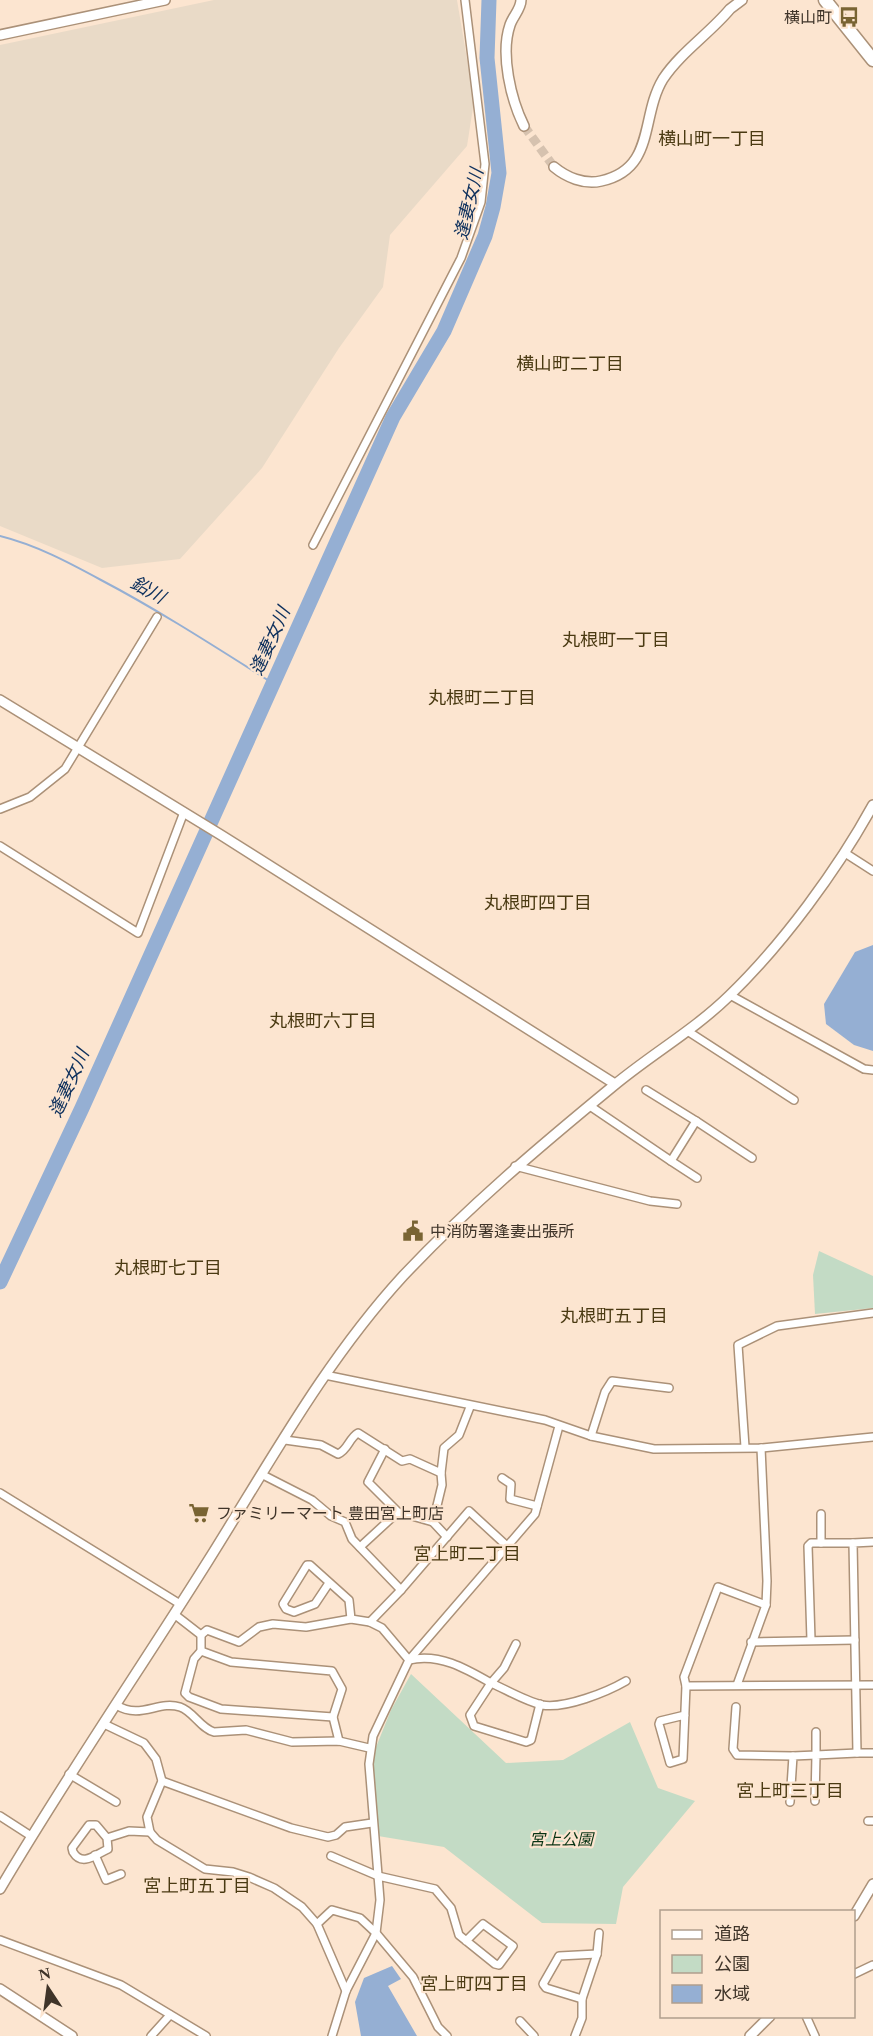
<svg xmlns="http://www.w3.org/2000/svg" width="873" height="2036" viewBox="0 0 873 2036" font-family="'Times New Roman','Noto Sans JP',serif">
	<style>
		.industrial { fill: #e9dac7 }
		.green { fill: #c3dbc5 }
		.water { fill: #95afd3 }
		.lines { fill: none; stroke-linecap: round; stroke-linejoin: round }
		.stream { stroke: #95afd3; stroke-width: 2 }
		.river { stroke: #95afd3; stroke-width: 15 }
		.secondary-tunnel { stroke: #d6c2af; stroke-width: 9; stroke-dasharray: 9 4.5; stroke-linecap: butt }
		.street-casing { stroke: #ab9178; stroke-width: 10 }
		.secondary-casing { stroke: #ab9178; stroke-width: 12 }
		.highway-casing { stroke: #ab9178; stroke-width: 15 }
		.street { stroke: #fff; stroke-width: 7 }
		.secondary { stroke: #fff; stroke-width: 9 }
		.highway { stroke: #fff; stroke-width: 12 }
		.labels { text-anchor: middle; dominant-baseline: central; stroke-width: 4.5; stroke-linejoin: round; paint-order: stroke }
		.poi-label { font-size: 16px; fill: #3f3429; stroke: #fce5d0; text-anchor: start }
		.park-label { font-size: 16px; font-style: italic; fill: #083313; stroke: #fce5d0 }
		.neighbourhood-label { font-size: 18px; fill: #4a3a12; stroke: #fce5d0 }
		.water-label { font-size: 18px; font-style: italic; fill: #0c2f5c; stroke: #fce5d0 }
	</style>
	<rect width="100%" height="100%" fill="#fce5d0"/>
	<path class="industrial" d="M214,0H457L474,101L467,146L390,235L383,287L339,348L262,468L180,559L102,568L0,526V45Z"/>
	<g class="green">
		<path d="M819,1251L873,1276V1308L815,1314L813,1275Z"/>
		<path d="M411,1674L506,1763L563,1760L630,1722L658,1788L695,1801L623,1887L616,1924L542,1923L444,1847L378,1836L372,1757L391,1710Z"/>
	</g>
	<g class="water">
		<path d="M873,945V1051L854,1045L826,1024L824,1004L855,952Z"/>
		<path d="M392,1966L401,1979L388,1986L417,2036H361L355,2002L364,1978Z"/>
	</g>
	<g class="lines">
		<path class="stream" d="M0,536C36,545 68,562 101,580C160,611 217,648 274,684"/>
		<path class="river" d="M0,1282L82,1108L393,417L444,331L485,236L493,207L499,173L487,58L489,0"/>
		<path class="secondary-tunnel" d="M524,126L554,167"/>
		<g class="street-casing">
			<g id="street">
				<path d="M313,545L461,258L481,202L485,164L465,0"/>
				<path d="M0,809L30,797L65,769L157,617"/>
				<path d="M0,846L138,933L184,812"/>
				<path d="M845,853L873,871"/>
				<path d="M730,995L864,1069L873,1070"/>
				<path d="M689,1032L794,1100"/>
				<path d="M646,1090L696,1121"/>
				<path d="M590,1106L671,1161L696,1121L752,1158"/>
				<path d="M671,1161L697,1178"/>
				<path d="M515,1166L650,1201L677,1204"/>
				<path d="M325,1375L545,1420L591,1436L654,1449L761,1448L873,1437"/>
				<path d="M591,1436L605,1392L612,1381L669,1388"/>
				<path d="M285,1440L321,1445L338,1454C348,1450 349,1438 358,1433L402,1461L410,1459L441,1473L444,1448L459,1435L470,1407"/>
				<path d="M745,1447L738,1345L777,1326L873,1313"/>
				<path d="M385,1449L368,1482L398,1512"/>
				<path d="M263,1475L312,1500L331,1516L345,1522L352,1539L401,1590L370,1622L382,1628L409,1660"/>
				<path d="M502,1478L511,1484L510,1499L537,1506"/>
				<path d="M0,1493L180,1604"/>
				<path d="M821,1514V1543"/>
				<path d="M433,1522L442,1485L441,1473"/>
				<path d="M873,1542L853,1543L857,1753H873"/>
				<path d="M360,1547L398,1512L433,1522L447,1537"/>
				<path d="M329,1583L315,1604L294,1612L286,1609L283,1604L307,1565H310L349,1600L351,1619L370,1622"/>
				<path d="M401,1590L469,1511L508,1547"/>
				<path d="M766,1605L718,1587L684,1677L686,1686L873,1685"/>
				<path d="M174,1614L201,1635V1651L194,1659L185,1693L189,1697L221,1709L333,1717"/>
				<path d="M201,1635L207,1630L239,1642L259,1627L273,1624L306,1627L351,1619"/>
				<path d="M811,1640L808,1546L811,1543H853"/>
				<path d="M751,1642L855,1640"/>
				<path d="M516,1644L504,1668L491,1683C507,1690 525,1701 542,1705C565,1709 607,1692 626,1681"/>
				<path d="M201,1651L231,1662L332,1671L342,1689L333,1717L339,1741"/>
				<path d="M409,1660C439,1653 465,1668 491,1683L470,1715L474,1726L526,1742L531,1740L540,1704"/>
				<path d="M737,1685L766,1605L767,1581L761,1448"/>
				<path d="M116,1705C141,1720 158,1700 180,1707C193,1711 200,1728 214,1732L246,1730L292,1742L339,1741L369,1748"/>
				<path d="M736,1707L733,1749L737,1755L793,1756"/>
				<path d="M685,1715L660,1721L659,1724L670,1763L683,1759L686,1686"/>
				<path d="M104,1724L144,1743L156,1759L162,1781L147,1817L150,1832L157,1840L205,1869L233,1872L249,1877L274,1888L302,1907L317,1924L346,1991"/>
				<path d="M69,1774L116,1802"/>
				<path d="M162,1781L291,1828L328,1837L336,1835L345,1827L372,1823"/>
				<path d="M815,1801L816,1755L857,1753"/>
				<path d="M790,1802L793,1756L816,1755V1732"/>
				<path d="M0,1816L31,1836"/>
				<path d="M868,1821H873"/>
				<path d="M107,1838L108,1849C95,1855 82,1867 73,1852L72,1848L89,1825H96L107,1838L129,1831L150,1832"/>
				<path d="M95,1855L106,1880L121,1874"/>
				<path d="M331,1856L378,1876L435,1889L451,1908L459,1935L495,1964L499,1965L513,1946L483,1924L466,1941"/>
				<path d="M317,1924L332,1910L360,1918L376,1933L413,1977L438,2027L447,2036"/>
				<path d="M0,1940L121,1985L206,2036"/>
				<path d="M854,1974L873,1965"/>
				<path d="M582,1999L546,1988L543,1984L559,1956L597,1954"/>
				<path d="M806,2016L815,2036"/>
				<path d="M520,2021L534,2036"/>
				<path d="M151,2036L170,2015"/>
				<path d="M332,2036L346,1991L376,1933L380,1900L369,1764L373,1736L409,1660L535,1514L559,1426"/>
				<path d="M575,2036L582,2018V1999L597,1954L599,1933"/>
			</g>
		</g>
		<g class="secondary-casing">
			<g id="secondary">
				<path d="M521,0C521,9 513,16 510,25C500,54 511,100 524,126"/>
				<path d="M0,35L165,0"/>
				<path d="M554,167C566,177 584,185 601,181C656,169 640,117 663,79C680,53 710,33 730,9L742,0"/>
				<path d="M0,700L221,835L615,1084"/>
				<path d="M0,1889C66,1777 139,1671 208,1561C269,1464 325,1361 403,1276C468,1207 539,1147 612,1087C650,1055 693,1031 729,996C782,945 838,869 873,805"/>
				<path d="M854,1916L873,1884"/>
				<path d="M0,1989L72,2036"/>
				<path d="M750,2036L770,2016"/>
			</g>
		</g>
		<g class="highway-casing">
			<path id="highway" d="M825,0L873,60"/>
		</g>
		<use href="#street" class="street"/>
		<use href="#secondary" class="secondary"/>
		<use href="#highway" class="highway"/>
	</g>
	<defs>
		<g id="bus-bare" transform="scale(1.62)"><path d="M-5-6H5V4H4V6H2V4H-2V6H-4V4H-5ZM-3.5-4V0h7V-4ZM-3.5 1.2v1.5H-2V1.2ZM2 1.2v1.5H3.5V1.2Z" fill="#796433" stroke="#fce5d0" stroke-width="2.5" paint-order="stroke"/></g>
		<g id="civic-bare" transform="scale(1.62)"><path d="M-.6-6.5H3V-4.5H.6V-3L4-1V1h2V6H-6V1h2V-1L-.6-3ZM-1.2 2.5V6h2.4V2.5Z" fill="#796433" stroke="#fce5d0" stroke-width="2.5" paint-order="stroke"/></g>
		<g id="supermarket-bare" transform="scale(1.62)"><path d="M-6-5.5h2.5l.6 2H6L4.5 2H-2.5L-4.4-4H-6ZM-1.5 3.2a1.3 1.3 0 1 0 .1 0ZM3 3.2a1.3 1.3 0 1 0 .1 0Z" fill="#796433" stroke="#fce5d0" stroke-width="2.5" paint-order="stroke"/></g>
	</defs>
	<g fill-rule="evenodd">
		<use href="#bus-bare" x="849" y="17"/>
		<use href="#civic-bare" x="413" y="1231"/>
		<use href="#supermarket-bare" x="199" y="1513"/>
	</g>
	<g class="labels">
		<g class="poi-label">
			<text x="832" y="17" text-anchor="end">横山町</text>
			<text x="430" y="1231">中消防署逢妻出張所</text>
			<text x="216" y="1513">ファミリーマート 豊田宮上町店</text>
		</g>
		<g class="park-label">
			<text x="561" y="1839">宮上公園</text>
		</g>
		<g class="neighbourhood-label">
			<text x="712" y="139">横山町一丁目</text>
			<text x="570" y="364">横山町二丁目</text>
			<text x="616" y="640">丸根町一丁目</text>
			<text x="482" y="698">丸根町二丁目</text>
			<text x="538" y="903">丸根町四丁目</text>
			<text x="323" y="1021">丸根町六丁目</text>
			<text x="168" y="1268">丸根町七丁目</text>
			<text x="614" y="1316">丸根町五丁目</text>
			<text x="467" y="1554">宮上町二丁目</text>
			<text x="790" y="1791">宮上町三丁目</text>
			<text x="197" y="1886">宮上町五丁目</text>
			<text x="474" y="1984">宮上町四丁目</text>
		</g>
		<g class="water-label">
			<text transform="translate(469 204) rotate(-77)">逢妻女川</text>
			<text transform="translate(148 590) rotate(29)">鉛川</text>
			<text transform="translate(270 641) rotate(-66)">逢妻女川</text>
			<text transform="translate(69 1083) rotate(-66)">逢妻女川</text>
		</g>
	</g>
	<rect x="660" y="1910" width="195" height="108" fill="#fce5d0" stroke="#b09e8d" stroke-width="1.5"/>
	<rect x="672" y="1930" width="30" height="9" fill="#ffffff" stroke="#b09e8d" stroke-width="1.5"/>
	<text x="714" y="1940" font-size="18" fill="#3f3429">道路</text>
	<rect x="672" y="1955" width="30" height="18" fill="#c3dbc5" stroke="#b09e8d" stroke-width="1.5"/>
	<text x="714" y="1970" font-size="18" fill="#3f3429">公園</text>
	<rect x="672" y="1985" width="30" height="18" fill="#95afd3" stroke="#b09e8d" stroke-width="1.5"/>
	<text x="714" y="2000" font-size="18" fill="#3f3429">水域</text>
	<g transform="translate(48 1988) rotate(347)" stroke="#fce5d0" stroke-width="4.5" paint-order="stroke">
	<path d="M0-4.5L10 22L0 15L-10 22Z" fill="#3f3429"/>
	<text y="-9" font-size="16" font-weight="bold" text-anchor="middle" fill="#3f3429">N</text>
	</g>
</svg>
